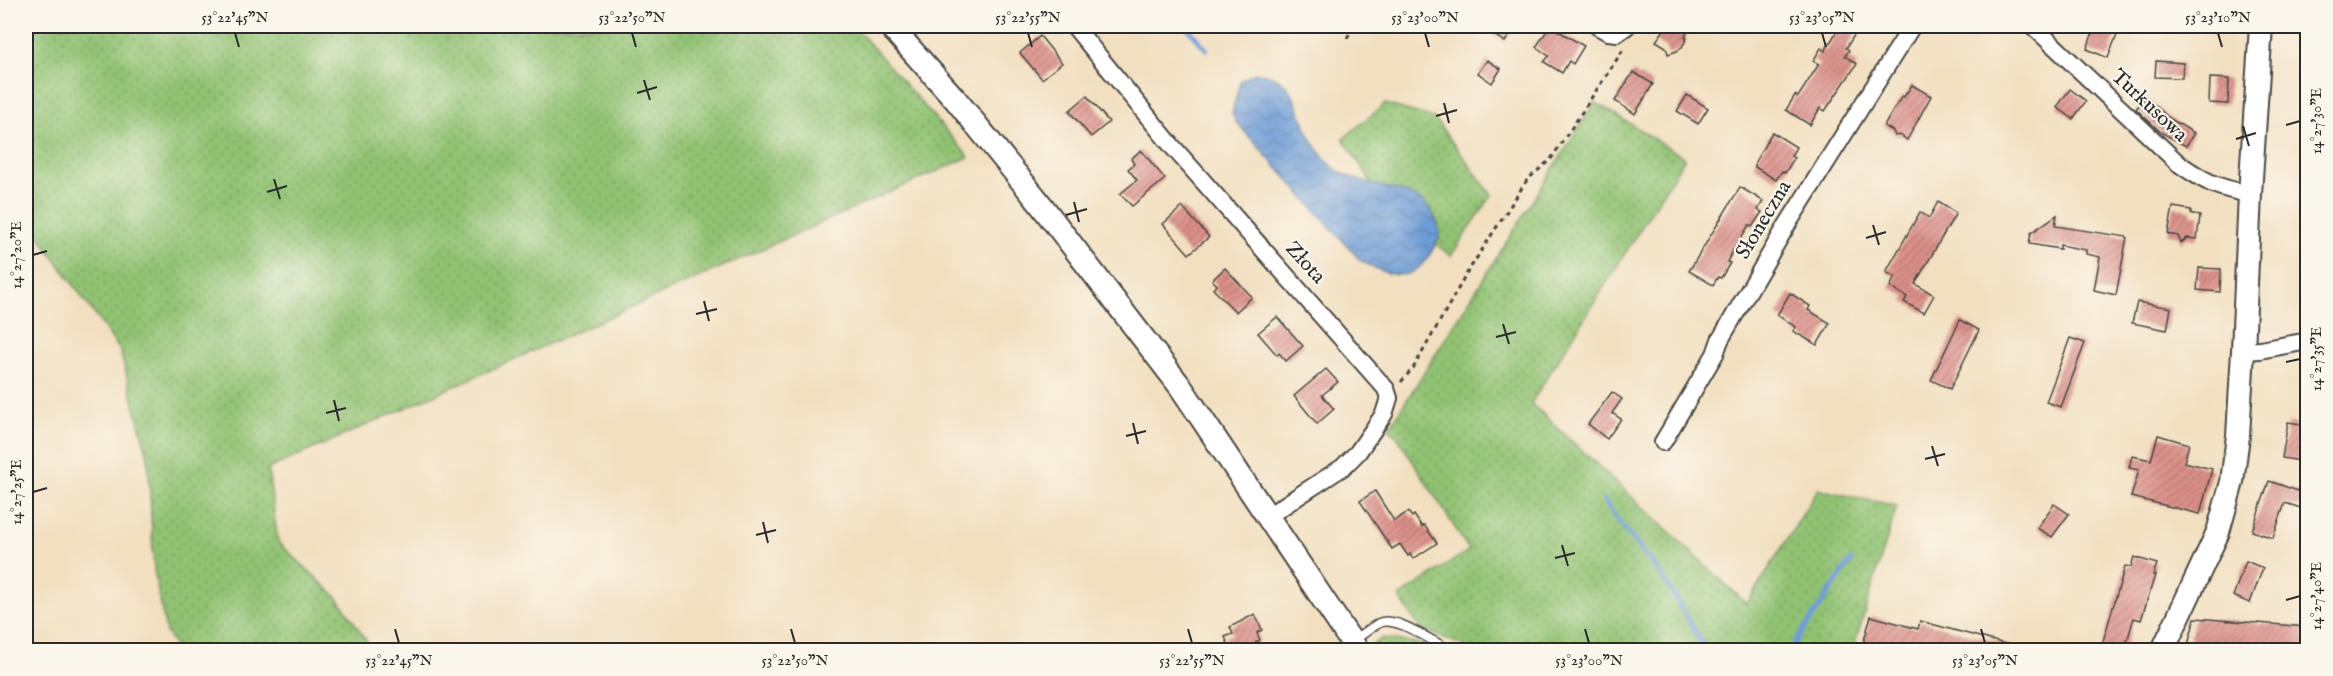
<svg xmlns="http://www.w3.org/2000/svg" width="2333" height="676" viewBox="0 0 2333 676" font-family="'IM FELL English',serif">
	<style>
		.grass { fill: url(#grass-dots); stroke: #5e764e; stroke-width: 1.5 }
		.water { fill: url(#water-waves); stroke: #4c6480; stroke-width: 1.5 }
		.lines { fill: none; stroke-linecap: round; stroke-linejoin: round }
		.stream { stroke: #6e9cd6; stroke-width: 5 }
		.building { fill: url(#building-hatch) }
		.lane-casing { stroke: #494641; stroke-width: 11 }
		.street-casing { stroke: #494641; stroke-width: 20 }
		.secondary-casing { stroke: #494641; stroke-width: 26 }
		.path { stroke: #494641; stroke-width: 3; stroke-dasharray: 4.5 4.5; stroke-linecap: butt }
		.lane { stroke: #fff; stroke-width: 8 }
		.street { stroke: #fff; stroke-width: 16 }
		.secondary { stroke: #fff; stroke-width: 22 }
		.ticks { fill: none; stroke: #2b2b2b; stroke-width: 2 }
		.labels { text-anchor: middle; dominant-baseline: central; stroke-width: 4.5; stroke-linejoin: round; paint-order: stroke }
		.street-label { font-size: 21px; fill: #2b2b2b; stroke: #fbf7ec }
		.neatline { fill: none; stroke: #2b2b2b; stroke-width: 2 }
		.ticks-label { font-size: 15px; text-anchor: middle; fill: #2b2b2b }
	</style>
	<defs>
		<pattern id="grass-dots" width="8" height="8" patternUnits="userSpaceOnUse" patternTransform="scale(1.5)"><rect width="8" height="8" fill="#91c272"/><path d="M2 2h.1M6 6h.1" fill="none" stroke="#779e5e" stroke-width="1.8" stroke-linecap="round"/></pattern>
		<pattern id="water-waves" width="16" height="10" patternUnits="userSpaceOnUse" patternTransform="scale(1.5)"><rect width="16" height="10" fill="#6e9cd6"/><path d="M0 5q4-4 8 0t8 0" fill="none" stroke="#5b7fae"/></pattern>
		<pattern id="building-hatch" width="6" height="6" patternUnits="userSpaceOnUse" patternTransform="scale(1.5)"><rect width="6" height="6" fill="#dc9089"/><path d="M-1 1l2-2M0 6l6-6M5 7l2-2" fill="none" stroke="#b37670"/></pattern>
	</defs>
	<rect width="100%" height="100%" fill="#fbf7ec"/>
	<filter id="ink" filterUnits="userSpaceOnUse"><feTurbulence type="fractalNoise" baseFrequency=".0167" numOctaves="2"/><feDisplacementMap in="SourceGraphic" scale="12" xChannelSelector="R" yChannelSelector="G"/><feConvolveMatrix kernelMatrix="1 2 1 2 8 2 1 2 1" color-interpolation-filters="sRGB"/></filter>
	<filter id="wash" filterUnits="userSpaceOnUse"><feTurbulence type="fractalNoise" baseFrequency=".008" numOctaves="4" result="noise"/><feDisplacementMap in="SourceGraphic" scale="24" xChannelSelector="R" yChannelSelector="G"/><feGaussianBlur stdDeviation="1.35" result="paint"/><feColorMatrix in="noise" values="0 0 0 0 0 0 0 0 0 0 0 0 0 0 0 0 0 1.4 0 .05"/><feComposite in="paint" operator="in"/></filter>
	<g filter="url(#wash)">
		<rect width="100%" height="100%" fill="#f2dfc0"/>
		<g class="grass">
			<path d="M26,26H854L969,157L268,469L278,542L338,598L373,650H177L166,632L154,570L148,457L120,350L26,218Z"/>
			<path d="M1595,102L1685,158L1531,403L1747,604L1818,489L1897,506L1853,650H1473L1420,628L1399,597L1469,550L1398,438L1389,428Z"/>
			<path d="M1385,104L1434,118L1492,195L1451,256L1388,207L1343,139Z"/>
			<path d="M1383,638L1422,644L1437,650H1369L1367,648Z"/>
		</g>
		<path class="water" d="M1255,73C1286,74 1294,94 1303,120C1308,135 1320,155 1332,166C1366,196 1433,176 1440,236C1419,281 1401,284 1360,260L1236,122L1232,113L1240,81Z"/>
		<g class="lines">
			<g class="stream">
				<path d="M1186,26L1207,50"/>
				<path d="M1604,500C1620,527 1642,549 1660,574C1677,598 1691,625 1706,650"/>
				<path d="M1790,650L1851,561"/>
			</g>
		</g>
		<g id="blocks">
			<g class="building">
				<path d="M1480,26H1516L1505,42Z"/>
				<path d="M1550,26L1584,46L1573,64L1569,61L1562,73L1544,62L1549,56L1536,47Z"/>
				<path d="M1667,26H1692L1684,37L1687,38L1682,47L1677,51L1668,54L1666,47L1656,41Z"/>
				<path d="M1840,26H1860L1846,48L1849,50L1845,56L1857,64L1825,111L1820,108L1810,125L1786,110L1795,95L1798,97L1819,64L1813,61L1821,48L1825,51Z"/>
				<path d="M2095,26H2120L2108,58L2087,49Z"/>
				<path d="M1040,36L1062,63L1042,79L1020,53Z"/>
				<path d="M1487,60L1501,69L1492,83L1478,73Z"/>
				<path d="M2156,61L2183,63L2182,78L2155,77Z"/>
				<path d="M1633,72L1653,84L1635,114L1615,101Z"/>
				<path d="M2210,78L2229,79L2228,104L2209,103Z"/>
				<path d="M1912,85L1931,96L1907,140L1900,135L1895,136L1893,131L1884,126L1902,96L1904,97Z"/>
				<path d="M2070,89L2086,101L2073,119L2057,107Z"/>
				<path d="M1687,95L1708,108L1698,124L1677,111Z"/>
				<path d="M1087,96L1109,122L1091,137L1069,111Z"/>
				<path d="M2146,97L2169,118L2194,133L2186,146L2162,133L2136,109Z"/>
				<path d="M1772,132L1796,147L1791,156L1794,158L1785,173L1782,171L1776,180L1755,167V162Z"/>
				<path d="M1141,150L1165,179L1132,206L1120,194L1137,180L1128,169L1134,164L1131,159Z"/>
				<path d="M1740,187L1763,201L1758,210L1762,212L1752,227L1749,225L1732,252L1727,262L1730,263L1721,278L1718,277L1713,285L1689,271Z"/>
				<path d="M1938,202L1956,213L1915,284L1934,295L1924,313L1904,302L1907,297L1890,287L1895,277L1886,272L1920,212L1929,218Z"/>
				<path d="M1182,207L1209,237L1189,254L1163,224Z"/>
				<path d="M2173,207L2191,210V214L2200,216L2197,239L2187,238L2181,243L2178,236L2168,234Z"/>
				<path d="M2057,215L2055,226L2127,237L2116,295L2094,290L2100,257L2086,254V250L2060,245V249L2029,244L2031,233Z"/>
				<path d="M1225,268L1252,297L1236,312L1213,289L1217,285L1212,280Z"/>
				<path d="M2199,268L2221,269L2220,292L2197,290Z"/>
				<path d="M1790,293L1810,306L1808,310L1830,323L1817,345L1793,331L1796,327L1777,315Z"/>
				<path d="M2137,302L2171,308L2167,330L2132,323Z"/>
				<path d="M1277,317L1303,346L1286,361L1279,353L1277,355L1258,333Z"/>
				<path d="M1960,320L1979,330L1950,389L1931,380Z"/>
				<path d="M2070,338L2085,343L2061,407L2046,402Z"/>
				<path d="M1326,369L1338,382L1322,395L1334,409L1317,424L1294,396Z"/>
				<path d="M1612,392L1622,399L1612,413L1621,419L1607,439L1588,424Z"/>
				<path d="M2288,422L2307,425V462L2282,458Z"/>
				<path d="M2158,435L2189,444L2184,462L2212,469L2200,514L2131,497L2139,470L2129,468L2132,456L2151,460Z"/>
				<path d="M2269,481L2307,494V510L2285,503L2273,538L2252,531Z"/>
				<path d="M1375,491L1394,521L1408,512L1412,517L1414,515L1422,527L1424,525L1437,543L1413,559L1410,554L1408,556L1400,544L1392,549L1360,501Z"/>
				<path d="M2054,504L2069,514L2052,537L2037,528Z"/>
				<path d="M2134,557L2157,564L2153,575H2155L2141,620L2134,618L2124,651H2109L2101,648L2125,566L2131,567Z"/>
				<path d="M2246,561L2263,568L2250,603L2233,596Z"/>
				<path d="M1255,614L1262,630L1257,633L1260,640L1255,643L1258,651H1231L1225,637L1233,634L1230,627Z"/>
				<path d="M1871,616L1918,629L1920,621L2013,646L2012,651H1861Z"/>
				<path d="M2195,618L2307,627V651L2187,649Z"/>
			</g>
		</g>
	</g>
	<g filter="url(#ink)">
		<use href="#blocks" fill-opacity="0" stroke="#494641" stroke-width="1.5"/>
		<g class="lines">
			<g class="lane-casing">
				<path id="lane" d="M1352,642C1361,636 1370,628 1379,623C1397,615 1433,643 1451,650"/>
			</g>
			<g class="street-casing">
				<g id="street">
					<path d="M1074,26L1172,146L1386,389L1389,398L1384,414L1358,452L1343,467L1268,516"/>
					<path d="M1597,26L1608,32L1617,33L1627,26"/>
					<path d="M2033,26L2178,163C2205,182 2217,188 2250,194"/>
					<path d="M2243,351L2260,350L2308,341"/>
					<path d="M1663,442L1715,354L1720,340L1787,225L1912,26"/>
				</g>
			</g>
			<g class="secondary-casing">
				<g id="secondary">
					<path d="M890,26L956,100L1038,201L1180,386L1357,650"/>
					<path d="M2163,650L2218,532L2232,482L2238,436L2243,351L2250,194L2261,26"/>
				</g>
			</g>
			<g class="path">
				<path d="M1347,38L1354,26"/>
				<path d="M1401,382L1414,367L1467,273L1527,180L1551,159L1625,47"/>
			</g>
			<use href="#lane" class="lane"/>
			<use href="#street" class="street"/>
			<use href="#secondary" class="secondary"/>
		</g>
	</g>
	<path class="ticks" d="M235,33L239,47M632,33L636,47M1028,33L1032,47M1425,33L1429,47M1822,33L1826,47M2218,33L2222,47M644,80L650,100M637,93L657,87M1444,103L1449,123M1436,116L1457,110M2286,125L2300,121M2243,126L2249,146M2236,139L2256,133M274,179L280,199M267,192L287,186M1074,202L1079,222M1066,215L1087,209M1873,225L1879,245M1866,238L1886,232M33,255L47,251M704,301L709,321M696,314L717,309M1503,324L1509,344M1496,337L1516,332M2286,362L2300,359M334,400L339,421M326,413L346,408M1133,423L1138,444M1126,436L1146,431M1932,446L1938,466M1925,459L1945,454M33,492L47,488M763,522L768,543M756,535L776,530M1562,545L1568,566M1555,558L1575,553M2286,600L2300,596M395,629L399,643M791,629L795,643M1188,629L1192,643M1585,629L1589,643M1981,629L1985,643"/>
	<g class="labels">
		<g class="street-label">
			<text transform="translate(2149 106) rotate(43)">Turkusowa</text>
			<text transform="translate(1764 220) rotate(-59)">Słoneczna</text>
			<text transform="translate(1305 263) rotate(48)">Złota</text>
		</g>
	</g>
	<rect width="2333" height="676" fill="none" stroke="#fbf7ec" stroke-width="66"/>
	<rect x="33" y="33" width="2267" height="610" class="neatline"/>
	<g class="ticks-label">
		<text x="235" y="22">53°22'45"N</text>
		<text x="632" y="22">53°22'50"N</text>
		<text x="1028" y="22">53°22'55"N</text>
		<text x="1425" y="22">53°23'00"N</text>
		<text x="1822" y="22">53°23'05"N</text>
		<text x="2218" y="22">53°23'10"N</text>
		<text transform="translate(2316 121) rotate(-90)" y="5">14°27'30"E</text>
		<text transform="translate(16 255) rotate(-90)" y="5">14°27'20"E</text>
		<text transform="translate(2316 359) rotate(-90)" y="5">14°27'35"E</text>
		<text transform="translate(16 492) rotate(-90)" y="5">14°27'25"E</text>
		<text transform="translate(2316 596) rotate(-90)" y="5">14°27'40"E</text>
		<text x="399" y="665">53°22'45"N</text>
		<text x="795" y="665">53°22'50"N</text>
		<text x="1192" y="665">53°22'55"N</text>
		<text x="1589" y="665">53°23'00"N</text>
		<text x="1985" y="665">53°23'05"N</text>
	</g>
</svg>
